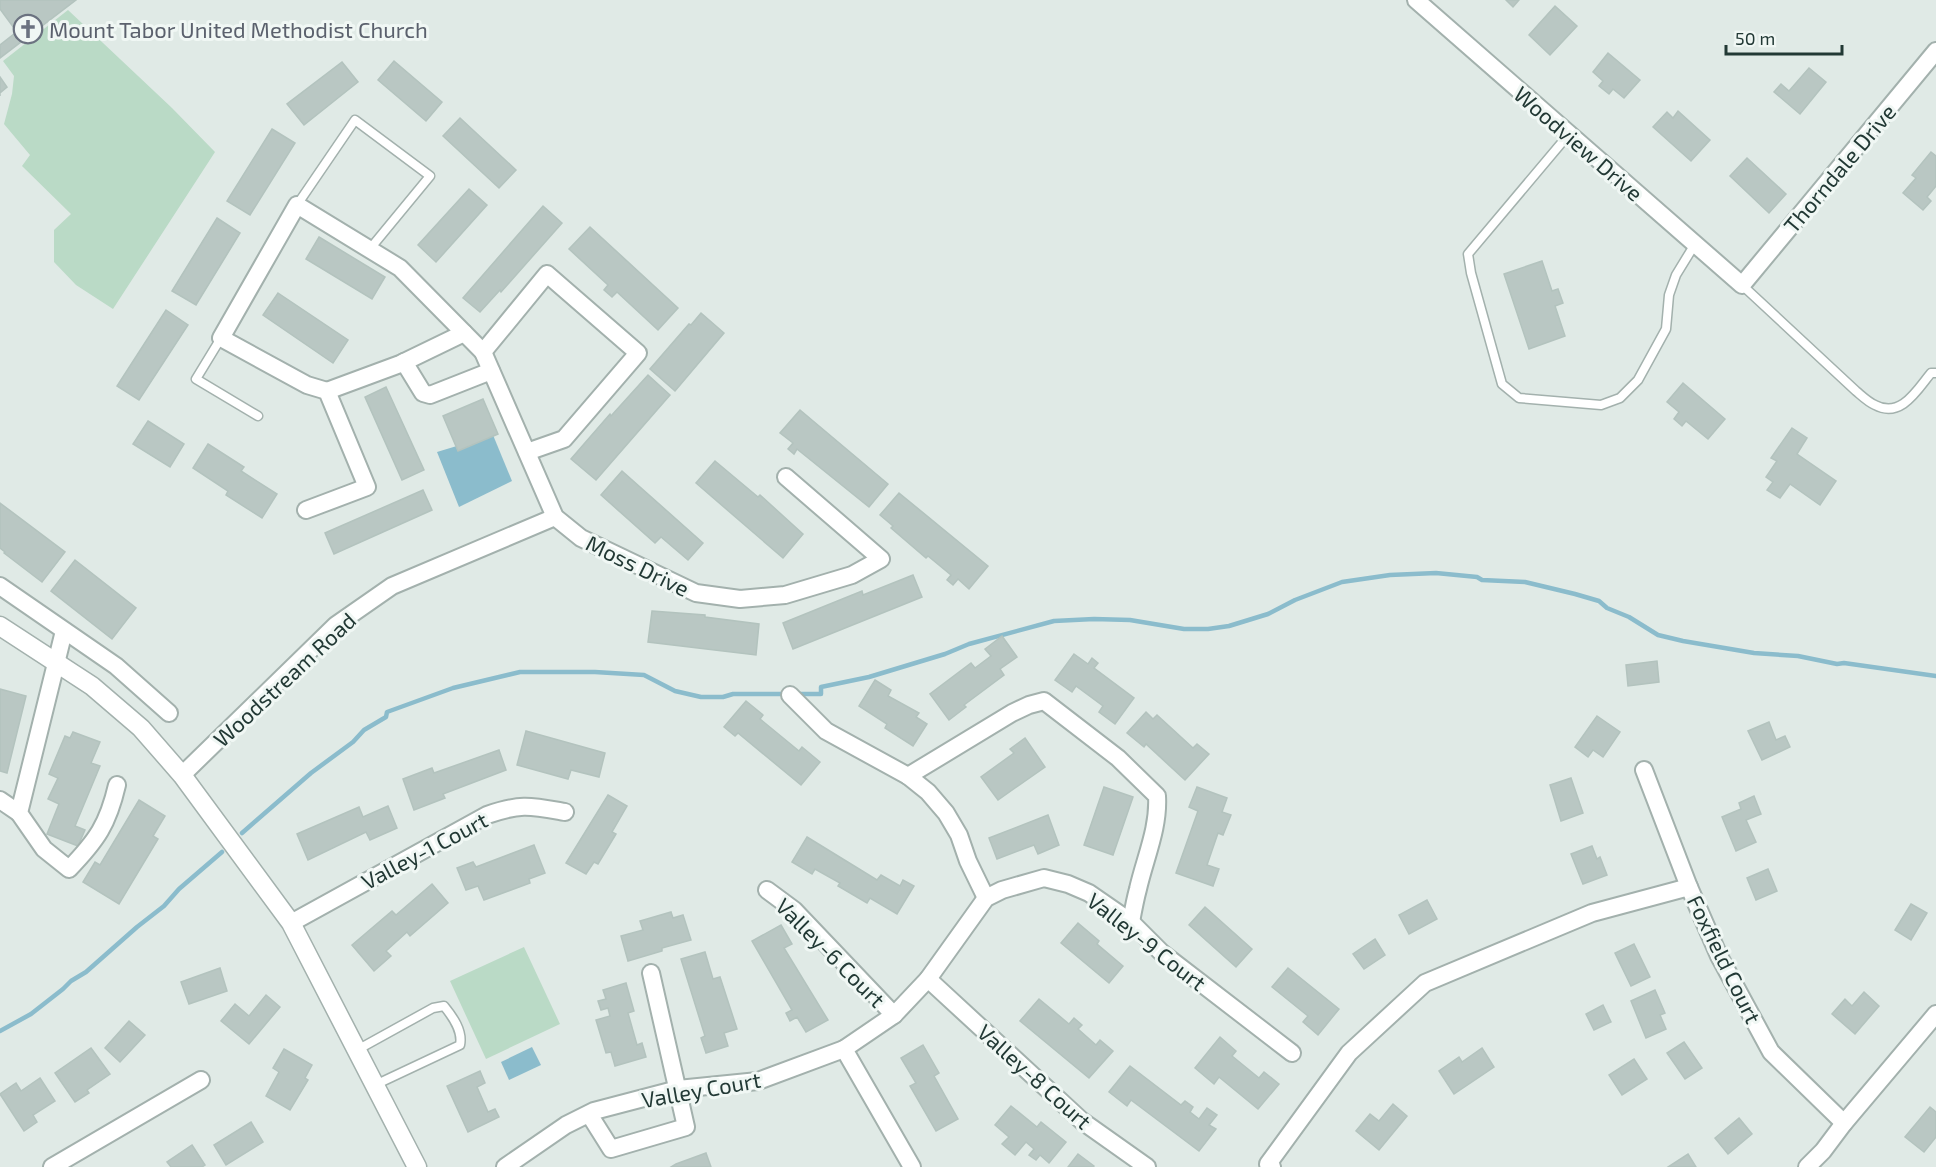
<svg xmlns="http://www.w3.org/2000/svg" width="1936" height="1167" viewBox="0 0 1936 1167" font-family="'Exo 2',sans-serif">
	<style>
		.green { fill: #badac6 }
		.water { fill: #8bbccc }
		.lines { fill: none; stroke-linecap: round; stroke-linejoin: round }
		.stream { stroke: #8bbccc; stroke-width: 4.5 }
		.building { fill: #b9c7c3; stroke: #b3c3be; stroke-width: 1.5 }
		.service-casing { stroke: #a3b1ad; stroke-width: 11 }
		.minor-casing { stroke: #a3b1ad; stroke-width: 20 }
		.tertiary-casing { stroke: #a3b1ad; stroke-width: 21 }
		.service { stroke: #fff; stroke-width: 8 }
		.minor { stroke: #fff; stroke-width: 16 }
		.tertiary { stroke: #fff; stroke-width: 18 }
		.labels { text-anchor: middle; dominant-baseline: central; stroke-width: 6; stroke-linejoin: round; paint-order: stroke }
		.worship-label { font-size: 22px; fill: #5b616d; stroke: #f0f7f4; text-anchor: start }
		.street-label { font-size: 22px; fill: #223935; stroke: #f0f7f4 }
	</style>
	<rect width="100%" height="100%" fill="#e0eae6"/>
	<g class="green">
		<path d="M68,10L172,108L215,152L113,309L76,285L54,262V230L71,214L22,166L30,155L4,124L12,94L14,76L3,61Z"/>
		<path d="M524,947L560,1024L486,1059L450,981Z"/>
	</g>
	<g class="water">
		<path d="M493,435L512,481L459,507L437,452Z"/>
		<path d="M532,1047L541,1065L509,1080L501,1062Z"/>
	</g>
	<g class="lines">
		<g class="stream">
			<path d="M796,694H821V687L869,677L945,654L969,644L1054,621L1094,619L1130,620L1184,629H1208L1229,626L1268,614L1295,600L1342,582L1390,575L1436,573L1477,577L1482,580L1525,582L1575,594L1599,601L1607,608L1629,617L1658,635L1683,641L1754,653L1798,656L1837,664L1844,663L1936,676"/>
			<path d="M242,833L311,773L353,742L364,730L386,717L387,712L453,688L520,672H595L644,675L675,691L701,697H723L733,694H788"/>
			<path d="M0,1031L31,1014L63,989L71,981L86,972L137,927L164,906L179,889L222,852"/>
		</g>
	</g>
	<g class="building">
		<path d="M0,0H76L0,58V45L19,30L16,27L14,28L0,9Z"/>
		<path d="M1506,0H1519L1513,7Z"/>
		<path d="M1555,6L1577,26L1550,55L1529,35Z"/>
		<path d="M1608,53L1640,80L1624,98L1613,89L1609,94L1599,86L1603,81L1593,72Z"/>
		<path d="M394,61L442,102L426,121L378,80Z"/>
		<path d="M342,62L358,82L304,125L287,104Z"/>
		<path d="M1809,68L1826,82L1800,114L1774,92L1781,84L1789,91Z"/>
		<path d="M0,77L7,87L0,93V96Z"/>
		<path d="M1678,111L1710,140L1691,161L1653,127L1667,112L1673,118Z"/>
		<path d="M460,118L516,170L499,188L443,136Z"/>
		<path d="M272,129L295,143L250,215L227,201Z"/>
		<path d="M1931,152L1936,156V186L1927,197L1931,201L1923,210L1903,193L1916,178L1912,175Z"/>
		<path d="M1747,158L1786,194L1769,213L1730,176Z"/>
		<path d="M469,189L487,205L436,262L418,245Z"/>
		<path d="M543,206L562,223L501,292L500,290L480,312L463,298Z"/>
		<path d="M217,218L240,233L196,305L172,291Z"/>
		<path d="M590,227L678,308L658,330L617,292L612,297L604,290L608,285L569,249Z"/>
		<path d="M319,237L385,277L372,299L306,259Z"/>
		<path d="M1542,261L1552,291L1558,289L1563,303L1555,306L1565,336L1529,349L1504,274Z"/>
		<path d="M278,293L348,340L333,363L263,315Z"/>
		<path d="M166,310L188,325L139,400L117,386Z"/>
		<path d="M701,313L724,333L675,391L650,369L689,324L691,325Z"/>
		<path d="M648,375L670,395L596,480L571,459L610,414L611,416Z"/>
		<path d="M1683,383L1725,419L1708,439L1686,421L1682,426L1674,419L1679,412L1667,402Z"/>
		<path d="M386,387L424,470L402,480L365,397Z"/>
		<path d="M483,399L498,434L458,451L443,416Z"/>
		<path d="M800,410L888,484L869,507L797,449L794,454L788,449L793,443L780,433Z"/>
		<path d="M148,421L184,444L170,467L133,444Z"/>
		<path d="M1792,428L1807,438L1797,454L1836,481L1820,505L1790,484L1780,498L1767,490L1773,482L1766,477L1777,461L1771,458Z"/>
		<path d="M208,444L244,467L241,471L277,494L262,518L226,495L228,491L193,468Z"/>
		<path d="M715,461L758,497L760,495L803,534L783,558L696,483Z"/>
		<path d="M622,471L703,543L688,560L661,537L655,543L601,495Z"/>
		<path d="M423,490L432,510L334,554L325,533Z"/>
		<path d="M899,493L988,566L969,589L958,579L953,585L947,580L951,575L928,556L926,558L891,528L893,526L880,515Z"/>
		<path d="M0,503L65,552L42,582L4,553L5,552L0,548Z"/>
		<path d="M75,560L136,608L112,639L51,591Z"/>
		<path d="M913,575L922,597L793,649L783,623L862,591L863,595Z"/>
		<path d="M652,611L705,615V617L759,624L756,655L648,642Z"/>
		<path d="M1002,636L1017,657L1000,669L1004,675L964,705L966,707L949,720L930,694L971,663L975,668L991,656L985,649Z"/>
		<path d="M1074,654L1088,664L1092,658L1098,663L1094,668L1134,698L1115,724L1099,712L1103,706L1076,686L1072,692L1055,680Z"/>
		<path d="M1657,661L1659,682L1628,686L1626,665Z"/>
		<path d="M875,680L891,690L888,696L919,713L916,717L927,724L913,746L885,728L887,724L859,706Z"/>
		<path d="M0,689L26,696L7,773L0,771Z"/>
		<path d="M746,701L763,715L760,719L799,751L802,747L820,762L801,785L738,733L735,736L724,727Z"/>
		<path d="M1146,712L1153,719L1157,715L1193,748L1197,744L1209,754L1185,780L1146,744L1144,747L1127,733Z"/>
		<path d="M1597,716L1620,732L1603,757L1593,750L1588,757L1575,747Z"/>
		<path d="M1769,722L1776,740L1785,736L1790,747L1762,760L1748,731Z"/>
		<path d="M526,731L605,753L599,777L571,770L568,779L517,765Z"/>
		<path d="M73,732L100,742L91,763L100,766L75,826L85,830L78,846L47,834L59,804L48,799L58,778L49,774L65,736L70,738Z"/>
		<path d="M1025,738L1045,767L998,800L981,777L1014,753L1010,749Z"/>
		<path d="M499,750L506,770L443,794L445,798L414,810L403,779L432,768L434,773Z"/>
		<path d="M1571,778L1583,813L1561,821L1550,785Z"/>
		<path d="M1104,787L1133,797L1113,855L1084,845Z"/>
		<path d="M1197,787L1227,798L1222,812L1231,815L1223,835L1218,833L1207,865L1219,869L1213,886L1176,873L1198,811L1189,807Z"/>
		<path d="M608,795L627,806L612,832L616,834L598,864L594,862L586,874L566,863Z"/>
		<path d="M1754,796L1761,814L1746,820L1756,842L1736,851L1722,817L1741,809L1739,803Z"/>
		<path d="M139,800L165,816L153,836L158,839L119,904L83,882L95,862L100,865Z"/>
		<path d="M388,806L397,828L370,840L366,832L308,860L297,834L359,807L363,817Z"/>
		<path d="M1048,815L1059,845L1038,854L1034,845L997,859L989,838Z"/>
		<path d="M807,837L877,880L881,875L900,886L903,880L914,886L897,914L870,898L867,903L838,886L840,883L815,869L812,874L792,862Z"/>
		<path d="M534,845L545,873L529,879L530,883L484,900L478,886L466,890L457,868L473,862L476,867Z"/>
		<path d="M1592,846L1597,859L1600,857L1607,875L1583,884L1571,854Z"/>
		<path d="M1768,869L1777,891L1756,900L1747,878Z"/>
		<path d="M432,884L448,903L410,936L407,932L386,951L391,956L374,971L352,945L392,911L396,915Z"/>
		<path d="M1427,900L1437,919L1409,934L1399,915Z"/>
		<path d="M1911,904L1927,913L1911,940L1895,930Z"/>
		<path d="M1205,907L1252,949L1236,967L1189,925Z"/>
		<path d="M671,912L673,918L683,915L691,940L662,948V951L628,961L621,936L643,930L640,921Z"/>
		<path d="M1078,923L1099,941L1097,944L1123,966L1109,983L1061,943Z"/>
		<path d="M781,925L792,944L784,948L828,1020L806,1032L797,1017L790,1021L786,1013L792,1010L752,941Z"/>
		<path d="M1375,939L1385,955L1364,969L1353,954Z"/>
		<path d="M1634,944L1650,977L1631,986L1615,953Z"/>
		<path d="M705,952L713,979L720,977L737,1029L724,1033L728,1046L706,1053L701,1038L705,1036L681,959Z"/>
		<path d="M220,968L227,991L189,1004L181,982Z"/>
		<path d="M1288,968L1339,1009L1318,1035L1303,1022L1308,1016L1272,987Z"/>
		<path d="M626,983L634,1011L628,1013L637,1045L642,1043L646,1057L615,1066L611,1052L606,1053L596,1020L610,1016L608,1008L601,1010L598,1001L606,999L603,990Z"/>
		<path d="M1655,990L1665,1013L1660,1015L1666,1029L1646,1038L1631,1001Z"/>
		<path d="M1864,992L1879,1006L1855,1034L1832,1014L1845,999L1852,1006Z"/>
		<path d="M266,995L280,1007L249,1044L221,1021L235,1004L249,1016Z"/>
		<path d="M1039,999L1069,1024L1074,1018L1082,1025L1078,1029L1096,1045L1100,1040L1113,1051L1089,1078L1020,1021Z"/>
		<path d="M1603,1005L1611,1022L1594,1030L1586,1014Z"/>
		<path d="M129,1021L145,1035L120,1062L105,1048Z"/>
		<path d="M1220,1037L1236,1051L1232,1056L1259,1078L1264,1072L1279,1084L1258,1109L1219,1077L1214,1084L1195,1068Z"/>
		<path d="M1684,1042L1702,1068L1685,1079L1667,1053Z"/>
		<path d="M923,1045L939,1073L934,1076L958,1119L936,1131L910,1086L916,1083L901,1058Z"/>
		<path d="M91,1048L110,1074L87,1090L89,1093L75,1102L55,1073Z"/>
		<path d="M1482,1048L1494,1067L1454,1094L1439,1071L1459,1057L1462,1062Z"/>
		<path d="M284,1049L312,1065L305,1078L308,1080L290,1110L266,1096L279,1072L273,1068Z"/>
		<path d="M1634,1059L1647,1079L1622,1095L1609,1075Z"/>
		<path d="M1130,1066L1181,1105L1185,1101L1193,1107L1190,1112L1199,1119L1207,1108L1217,1115L1209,1125L1216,1129L1199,1151L1131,1100L1127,1106L1109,1092Z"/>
		<path d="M480,1071L485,1083L477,1087L488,1112L495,1109L499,1117L468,1132L447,1086Z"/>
		<path d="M40,1078L55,1101L33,1115L37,1122L24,1131L0,1094L16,1083L21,1091Z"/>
		<path d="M1393,1104L1407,1116L1379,1150L1356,1131L1370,1114L1379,1121Z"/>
		<path d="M1011,1106L1037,1127L1041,1122L1066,1142L1049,1163L1040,1155L1036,1160L1029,1155L1034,1149L1026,1142L1015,1155L1002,1144L1009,1137L995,1125Z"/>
		<path d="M1930,1107L1936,1112V1137L1924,1152L1905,1137Z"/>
		<path d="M1739,1118L1752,1134L1728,1154L1715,1138Z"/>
		<path d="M251,1122L263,1142L226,1165L214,1145Z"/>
		<path d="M192,1145L205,1165L202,1167H171L167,1162Z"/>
		<path d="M706,1153L711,1167H671L676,1164Z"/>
		<path d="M1078,1154L1094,1166L1093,1167H1068Z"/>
		<path d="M1688,1154L1696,1167H1668Z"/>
	</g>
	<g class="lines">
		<g class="service-casing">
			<g id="service">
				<path d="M1569,134L1468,254L1471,273L1502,384L1519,398L1601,405L1620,398L1638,380L1666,329L1669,295L1676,275L1695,244"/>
				<path d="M297,205L355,120L430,176L369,250"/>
				<path d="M1742,285L1856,391C1862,396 1868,402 1875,405C1901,419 1917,390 1931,373H1936"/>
				<path d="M221,338L196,379L258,416"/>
				<path d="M357,1050L433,1008L444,1006C453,1017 463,1031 460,1045L375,1085"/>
			</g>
		</g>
		<g class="minor-casing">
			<g id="minor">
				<path d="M1416,0L1742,285L1936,51"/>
				<path d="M483,352L547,274L638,353L564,439L527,452"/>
				<path d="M404,362L423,393L430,395L491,371"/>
				<path d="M327,391L400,364L464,333"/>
				<path d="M306,510L367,487L327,391L307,385L221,338L297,205L400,268L483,352L555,517L581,538L696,593L740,599L785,595L852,575L881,559L786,477"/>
				<path d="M0,586L116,666L169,713"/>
				<path d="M64,631L19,813L44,849L69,869C97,840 108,824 117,785"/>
				<path d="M790,695L826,731L908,776L928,792L946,813L959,835L968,861L986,898"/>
				<path d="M1644,770L1689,887L1719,956L1771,1052L1844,1123"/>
				<path d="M182,775L336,625L392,586L555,517"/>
				<path d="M908,776L1012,713L1029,705L1044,701L1118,758L1157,796C1159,828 1145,858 1138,889C1135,900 1133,911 1131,922"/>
				<path d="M0,800L19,813"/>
				<path d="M767,890L794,910L894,1015"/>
				<path d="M291,923L487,815C521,803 531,806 565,812"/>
				<path d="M928,979L1082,1121L1147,1167"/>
				<path d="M844,1049L912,1167"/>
				<path d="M589,1114L611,1149L686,1127L651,973"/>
				<path d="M52,1167L201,1080"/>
				<path d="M505,1167L566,1125L594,1111L678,1089L758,1081L844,1049L894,1015L928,979L986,898L1002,890L1044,878L1068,884L1089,893L1131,922L1162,953L1292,1053"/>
				<path d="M1272,1167L1268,1164L1349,1053L1425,983L1592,913L1689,887"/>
				<path d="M1807,1167L1823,1151L1844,1123L1936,1014"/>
			</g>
		</g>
		<g class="tertiary-casing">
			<path id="tertiary" d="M0,626L92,686L141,728L182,775L291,923L417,1167"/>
		</g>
		<use href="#service" class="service"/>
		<use href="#minor" class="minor"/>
		<use href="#tertiary" class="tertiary"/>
	</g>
	<defs>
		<g id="church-ring" transform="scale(1.5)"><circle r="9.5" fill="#f0f7f4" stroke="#6b7280" stroke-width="1.5"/><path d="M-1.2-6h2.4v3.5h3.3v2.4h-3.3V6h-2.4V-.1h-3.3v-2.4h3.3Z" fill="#6b7280"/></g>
	</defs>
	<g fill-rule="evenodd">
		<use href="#church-ring" x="28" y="29"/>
	</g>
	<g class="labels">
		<g class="worship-label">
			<text x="49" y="29">Mount Tabor United Methodist Church</text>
		</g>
		<g class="street-label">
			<text transform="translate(1579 143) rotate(41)">Woodview Drive</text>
			<text transform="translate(1839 168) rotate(-50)">Thorndale Drive</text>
			<text transform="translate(638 565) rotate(26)">Moss Drive</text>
			<text transform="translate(284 679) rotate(-43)">Woodstream Road</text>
			<text transform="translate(424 850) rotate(-28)">Valley-1 Court</text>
			<text transform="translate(1147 941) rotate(38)">Valley-9 Court</text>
			<text transform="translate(831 952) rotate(45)">Valley-6 Court</text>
			<text transform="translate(1725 959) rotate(64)">Foxfield Court</text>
			<text transform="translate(1035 1076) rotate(42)">Valley-8 Court</text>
			<text transform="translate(701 1089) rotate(-10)">Valley Court</text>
		</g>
	</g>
	<path d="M1726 45v9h116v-9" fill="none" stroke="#223935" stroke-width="3"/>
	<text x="1735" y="45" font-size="18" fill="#223935" stroke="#f0f7f4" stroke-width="4.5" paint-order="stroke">50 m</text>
</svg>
